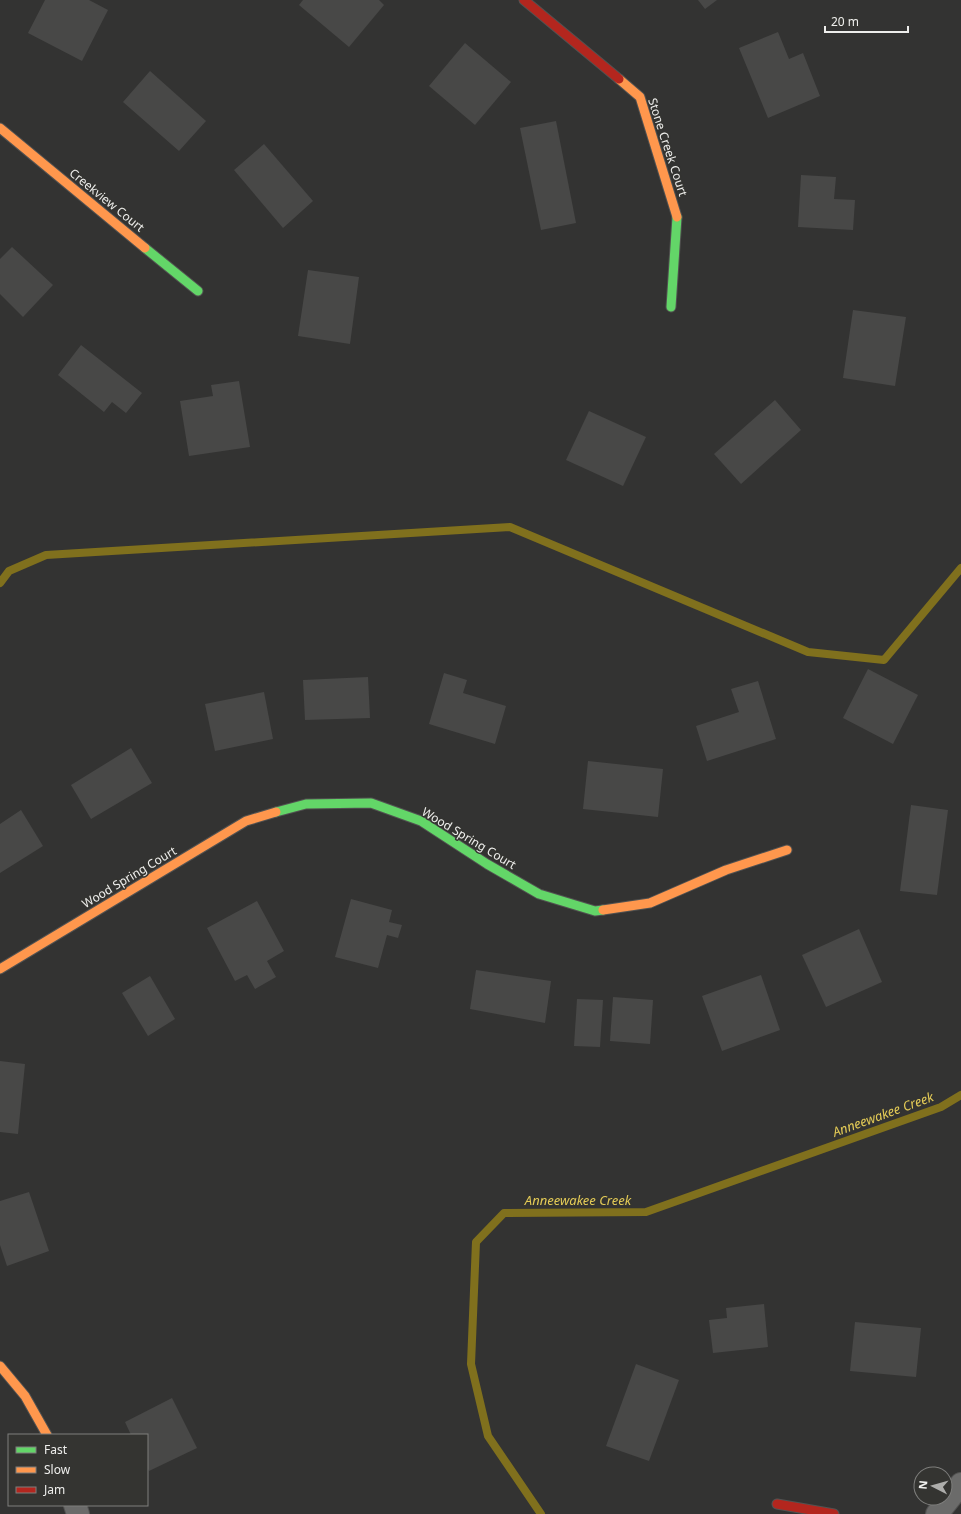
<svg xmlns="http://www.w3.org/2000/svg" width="961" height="1514" viewBox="0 0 961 1514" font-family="'Noto Sans',sans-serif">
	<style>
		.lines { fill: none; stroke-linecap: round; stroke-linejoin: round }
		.stream { stroke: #80701d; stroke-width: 8 }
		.building { fill: #484847 }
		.street-casing { stroke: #525251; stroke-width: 24 }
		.fast-casing { stroke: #525251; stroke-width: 11 }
		.slow-casing { stroke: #525251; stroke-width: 11 }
		.jam-casing { stroke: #525251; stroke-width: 11 }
		.street { stroke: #6b6b6a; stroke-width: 22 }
		.fast { stroke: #63d668; stroke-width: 9 }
		.slow { stroke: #ff974d; stroke-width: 9 }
		.jam { stroke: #b3261e; stroke-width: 9 }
		.labels { text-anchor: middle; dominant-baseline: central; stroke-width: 3; stroke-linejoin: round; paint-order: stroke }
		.street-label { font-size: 12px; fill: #eeeeec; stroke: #343431 }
		.water-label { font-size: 13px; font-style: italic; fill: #e4cb57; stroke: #343431 }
	</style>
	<rect width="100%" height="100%" fill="#333332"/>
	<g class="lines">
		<g class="stream">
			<path d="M0,583L9,571L46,555L510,527L808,652L884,660L961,568"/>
			<path d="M541,1514L488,1436L471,1364L476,1242L504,1213L646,1212L941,1107L961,1095"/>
		</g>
	</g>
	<g class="building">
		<path d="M45,0H89L108,10L82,61L28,33Z"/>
		<path d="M303,0H379L384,5L349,47L299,5Z"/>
		<path d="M698,0H717L705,9Z"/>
		<path d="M778,32L789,59L803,53L820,96L768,118L739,48Z"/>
		<path d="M465,43L511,82L475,125L429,86Z"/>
		<path d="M150,71L206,121L179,151L123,102Z"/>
		<path d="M556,121L576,223L541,230L520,128Z"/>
		<path d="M264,144L313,201L283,228L234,170Z"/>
		<path d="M801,175L836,177L834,199L855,200L853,230L798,227Z"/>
		<path d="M12,247L53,285L23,317L0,294V259Z"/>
		<path d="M308,270L359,277L350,344L298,336Z"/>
		<path d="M853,310L906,317L895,386L843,378Z"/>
		<path d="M81,345L142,393L126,413L112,402L104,412L58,375Z"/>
		<path d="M239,381L250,447L189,456L180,401L213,396L211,385Z"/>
		<path d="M775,400L801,430L741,484L714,454Z"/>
		<path d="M589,411L646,437L623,486L566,460Z"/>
		<path d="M868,669L918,695L893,744L843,718Z"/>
		<path d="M444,673L467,680L463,693L506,706L495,744L429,724Z"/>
		<path d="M368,677L370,718L305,720L303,680Z"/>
		<path d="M758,681L776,739L707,761L696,726L739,712L731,689Z"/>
		<path d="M264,692L273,739L215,751L205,704Z"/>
		<path d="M131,748L152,783L91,819L71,785Z"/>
		<path d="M588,761L663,769L658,817L583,809Z"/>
		<path d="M911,805L948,810L937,895L900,891Z"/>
		<path d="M21,810L43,846L0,873V824Z"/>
		<path d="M351,899L392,910L389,922L402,925L398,938L387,935L378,968L335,957Z"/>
		<path d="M257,901L284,951L267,961L276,977L255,989L247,975L235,981L207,928Z"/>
		<path d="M859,929L882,982L826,1007L802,955Z"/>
		<path d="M476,970L551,981L545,1023L470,1009Z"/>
		<path d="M761,975L780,1030L722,1051L702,996Z"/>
		<path d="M150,976L175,1019L148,1036L122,993Z"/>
		<path d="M613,997L653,1000L650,1044L610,1041Z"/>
		<path d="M577,999L603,1000L600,1047L574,1046Z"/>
		<path d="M0,1061L25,1064L18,1134L0,1132Z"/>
		<path d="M29,1192L49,1251L7,1266L0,1245V1201Z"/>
		<path d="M764,1304L768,1347L713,1353L709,1320L727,1318L726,1308Z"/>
		<path d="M855,1322L921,1328L916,1377L850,1371Z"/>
		<path d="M636,1364L679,1380L649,1461L606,1446Z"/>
		<path d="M172,1398L197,1448L149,1471L147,1467V1435H131L125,1422Z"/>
	</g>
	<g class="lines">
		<g class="street-casing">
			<g id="street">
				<path d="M75,1505L78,1514"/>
				<path d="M937,1514L961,1484"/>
			</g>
		</g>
		<g class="fast-casing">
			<g id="fast">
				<path d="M145,248L198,291"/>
				<path d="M671,307L677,217"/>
				<path d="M276,812L306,804L371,803L421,821L487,864L539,894L595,911L603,910"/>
			</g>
		</g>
		<g class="slow-casing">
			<g id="slow">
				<path d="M619,79L640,97L677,217"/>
				<path d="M0,128L145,248"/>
				<path d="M603,910L650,903L726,870L787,850"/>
				<path d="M0,969L246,821L276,812"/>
				<path d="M0,1366L25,1396L47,1435"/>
			</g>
		</g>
		<g class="jam-casing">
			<g id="jam">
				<path d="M524,0L619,79"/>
				<path d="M777,1504L834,1514"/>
			</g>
		</g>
		<use href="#street" class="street"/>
		<use href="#fast" class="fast"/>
		<use href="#slow" class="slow"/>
		<use href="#jam" class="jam"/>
	</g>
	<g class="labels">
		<g class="street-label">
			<text transform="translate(668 147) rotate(72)">Stone Creek Court</text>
			<text transform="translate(107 200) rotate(39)">Creekview Court</text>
			<text transform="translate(469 838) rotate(31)">Wood Spring Court</text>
			<text transform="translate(129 877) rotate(-31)">Wood Spring Court</text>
		</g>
		<g class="water-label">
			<text transform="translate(883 1114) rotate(-20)">Anneewakee Creek</text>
			<text x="578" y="1200">Anneewakee Creek</text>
		</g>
	</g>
	<rect x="8" y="1434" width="140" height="72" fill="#343431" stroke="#7e7e7c"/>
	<rect x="16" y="1447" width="20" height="6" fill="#63d668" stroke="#7e7e7c"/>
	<text x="44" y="1454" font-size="12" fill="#eeeeec">Fast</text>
	<rect x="16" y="1467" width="20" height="6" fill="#ff974d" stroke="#7e7e7c"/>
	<text x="44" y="1474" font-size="12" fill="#eeeeec">Slow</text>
	<rect x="16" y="1487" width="20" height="6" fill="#b3261e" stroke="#7e7e7c"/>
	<text x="44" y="1494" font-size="12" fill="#eeeeec">Jam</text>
	<g transform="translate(933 1486) rotate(276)"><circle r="19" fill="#343431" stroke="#7e7e7c"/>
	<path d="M0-3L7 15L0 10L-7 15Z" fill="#adadab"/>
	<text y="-6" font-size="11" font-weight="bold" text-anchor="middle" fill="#eeeeec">N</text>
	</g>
	<path d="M825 26v6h83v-6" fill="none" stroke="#eeeeec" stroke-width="2"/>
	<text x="831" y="26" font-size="12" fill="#eeeeec" stroke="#343431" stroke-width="3" paint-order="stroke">20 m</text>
</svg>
